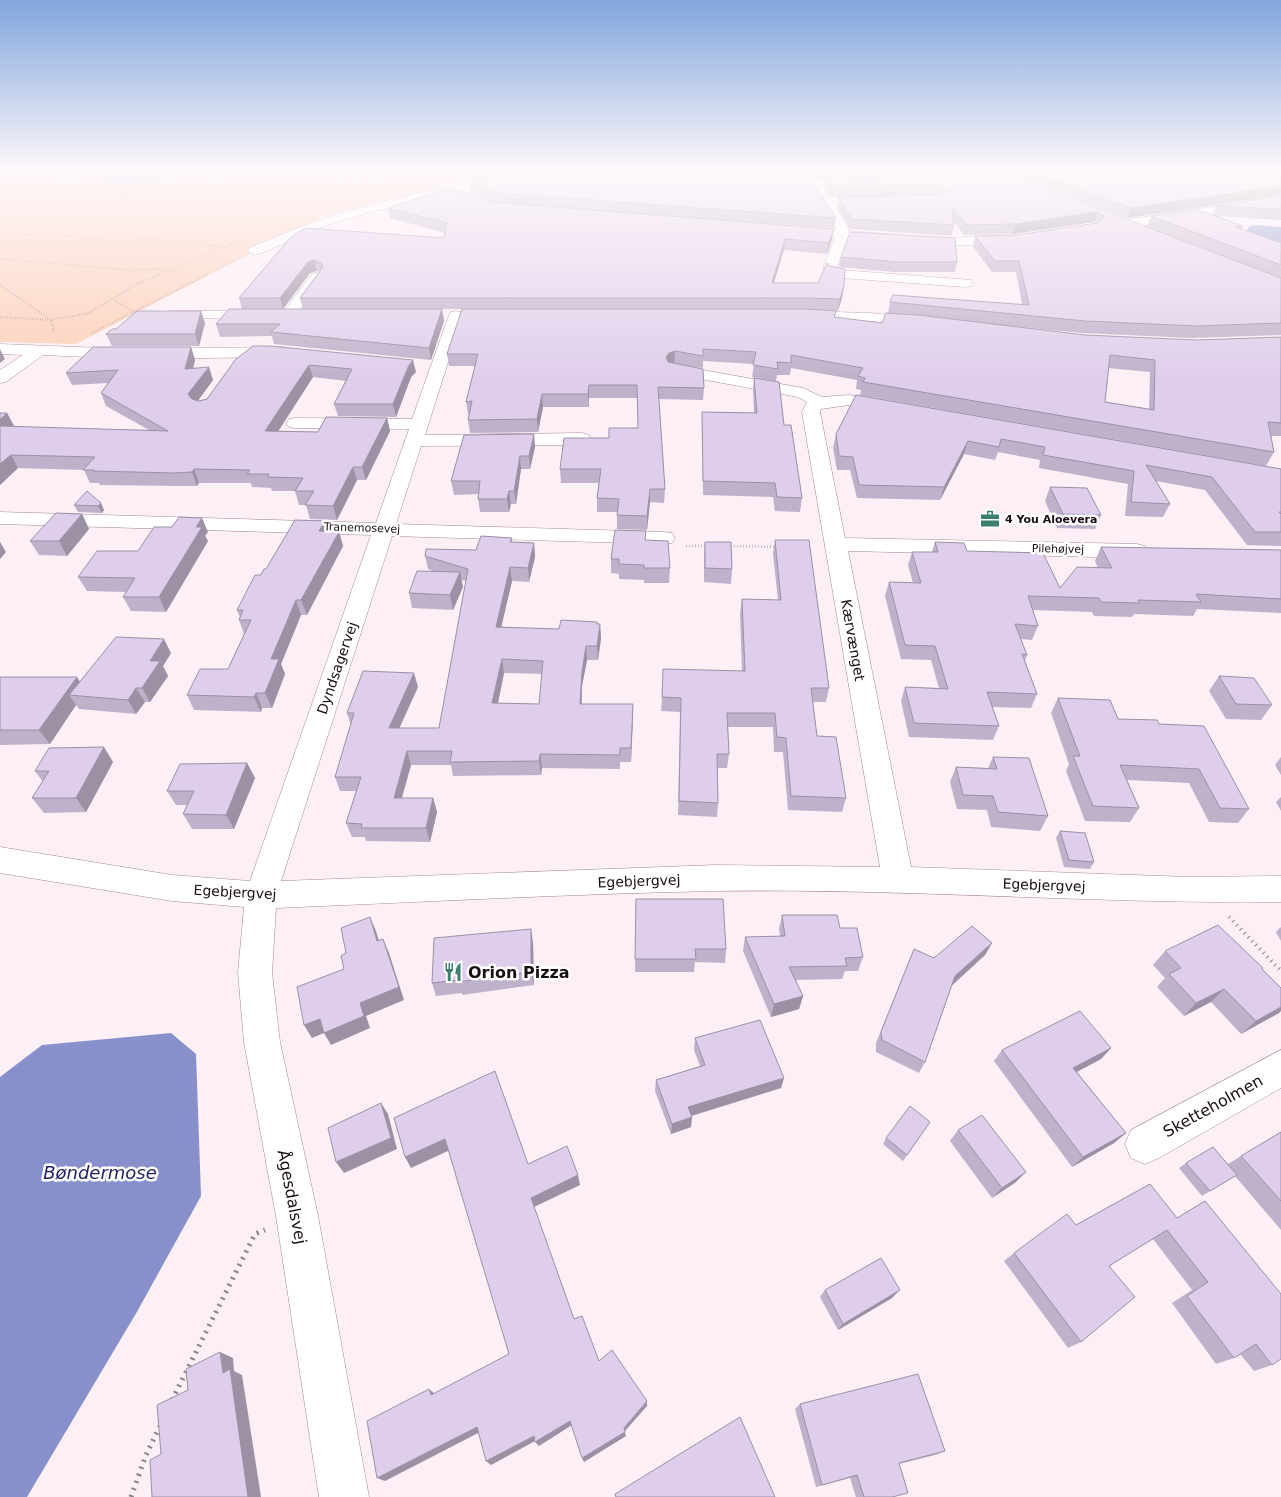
<svg xmlns="http://www.w3.org/2000/svg" width="1281" height="1497" viewBox="0 0 1281 1497" font-family="'DejaVu Sans',sans-serif">
	<style>
		.green { fill: #fcd0b7 }
		.water { fill: #8890cc }
		.lines { fill: none; stroke-linecap: round; stroke-linejoin: round }
		.minor-casing { stroke: #a58697; stroke-width: 1 }
		.path-far4 { stroke: #8e8289; stroke-width: 1; stroke-dasharray: 0.5 2; stroke-linecap: butt }
		.path-far3 { stroke: #8e8289; stroke-width: 2; stroke-dasharray: 0.5 2; stroke-linecap: butt }
		.path-far2 { stroke: #8e8289; stroke-width: 2.5; stroke-dasharray: 0.5 2.5; stroke-linecap: butt }
		.path-far1 { stroke: #8e8289; stroke-width: 4; stroke-dasharray: 1 4.5; stroke-linecap: butt }
		.path { stroke: #8e8289; stroke-width: 5; stroke-dasharray: 2 5.5; stroke-linecap: butt }
		.minor { fill: #fff; fill-rule: evenodd }
		.wall { fill: #c0b1ca; fill-rule: evenodd }
		.shaded-wall { fill: #9c90a4 }
		.building { fill: #dfceeb; stroke: #9c90a4; fill-rule: evenodd }
		.labels { text-anchor: middle; dominant-baseline: central; stroke-width: 5; stroke-linejoin: round; paint-order: stroke }
		.far-poi-label { font-size: 11px; font-weight: bold; fill: #180d13; stroke: #fff; text-anchor: start }
		.far-street-label { font-size: 11px; fill: #180d13; stroke: #fff }
		.street-label { font-size: 14px; fill: #180d13; stroke: #fff }
		.near-poi-label { font-size: 16px; font-weight: bold; fill: #180d13; stroke: #fff; text-anchor: start }
		.near-street-label { font-size: 16px; fill: #180d13; stroke: #fff }
		.near-water-label { font-size: 18px; font-style: italic; fill: #232066; stroke: #fff }
	</style>
	<rect width="100%" height="100%" fill="#fceff6"/>
	<path class="green" d="M0,171H521L383,200L323,216L76,344L0,342Z"/>
	<g class="water">
		<path d="M43,171H181C171,178 129,185 117,183C111,181 105,177 99,176C73,173 69,187 43,171Z"/>
		<path d="M802,171H880L883,176C871,187 814,182 802,171Z"/>
		<path d="M1258,225L1281,227V252L1250,238L1247,230L1250,226Z"/>
		<path d="M171,1033L196,1054L201,1196L138,1310L27,1497H0V1077L42,1045Z"/>
	</g>
	<g class="lines">
		<g class="minor-casing">
			<g id="minor">
				<path d="M526,171H544L539,174L374,211L327,225L259,254L254,255L248,251L249,248C276,237 303,225 331,216C395,196 461,184 526,171Z"/>
				<path d="M799,177L819,182L848,227V231L938,238L1011,236L1017,240L1011,244L938,246L847,239L837,268L841,270L971,280L973,283L971,286L966,287L841,278L828,275L823,268L835,238L797,235L791,231L797,227L836,230V227L811,186C800,184 777,186 772,181L777,178Z"/>
				<path d="M1281,197V203L1125,228L1119,224L1125,220Z"/>
				<path d="M317,273L324,277L293,318H283L281,315L283,312L312,274Z"/>
				<path d="M172,311H261L266,312L268,315L266,318L261,319L167,318L165,315L167,312Z"/>
				<path d="M456,311L461,312L463,315L425,435L582,433L589,435L591,439L589,443L582,445L421,446L396,524L664,532L672,533L675,538L672,543L664,544L392,536L281,881L716,865L880,867L802,412L807,402L798,397L669,373L667,370L669,367L675,365L803,388L822,397L849,395L896,404L899,408L896,412L890,413L849,405L821,409L820,412L845,538L1137,544L1145,546L1148,551L1145,556L1137,558L848,551L911,867L1188,877L1281,876V902C1092,904 904,888 715,891C569,894 422,902 276,908L272,973L280,1042L318,1216L369,1497H319L276,1216L244,1042L238,973L244,907L172,901L0,873V847L172,875L250,881L371,535L0,524V512L376,523L409,429L295,428L289,427L286,423L289,419L295,418L412,419L449,315L451,312Z"/>
				<path d="M799,311L870,313L920,318L925,319L927,322L925,325L920,326L870,321L794,318L792,315L794,312Z"/>
				<path d="M0,344L129,349L283,347L289,349L291,352L289,355L283,357L129,359L43,355L6,382L0,383V370L23,355L0,354Z"/>
				<path d="M1281,1050V1088L1159,1158L1145,1164L1131,1158L1125,1144L1131,1130Z"/>
			</g>
		</g>
		<g class="path-far4">
			<path d="M342,176L389,184"/>
			<path d="M0,190L43,186L92,189L144,186L171,181L197,171"/>
			<path d="M8,201L39,188"/>
			<path d="M0,203L165,195L187,191L244,171"/>
			<path d="M270,223L286,207L342,176L347,171"/>
			<path d="M0,239L7,235L45,234L83,238L129,236L225,247"/>
			<path d="M0,259L118,269H170"/>
			<path d="M155,276L235,243"/>
			<path d="M203,276L238,259"/>
		</g>
		<g class="path-far3">
			<path d="M0,285L51,320L54,333"/>
			<path d="M114,300L134,312"/>
			<path d="M0,317L51,320L89,313L137,284L158,275"/>
			<path d="M92,333L206,275"/>
		</g>
		<g class="path-far2">
			<path d="M686,546H707"/>
			<path d="M728,546L777,547"/>
		</g>
		<path class="path-far1" d="M1229,917L1281,971"/>
		<g class="path">
			<path d="M172,1400L255,1234L265,1230"/>
			<path d="M131,1497L146,1455L160,1426"/>
		</g>
		<use href="#minor" class="minor"/>
	</g>
	<g class="wall">
		<path d="M526,171H702L670,178L836,218L834,228L628,213L832,240L827,254L784,250L774,283L844,286L842,298L838,311H836L835,317L882,323L888,313L890,302L1022,304L1016,272H992L973,247L975,236L1016,235L1096,224L1094,222L1013,234L964,235L954,222V225L952,236L850,229L837,207L839,197H831L824,186L825,176L867,182L922,171H921H1000L1147,227L1151,216L1212,215L1216,206L1281,196V220L1217,216L1243,226L1241,229L1281,243V335L1192,338L1081,333L1012,326L1085,335L1197,340L1281,337V436H1271L1274,452L1266,466L860,395L861,390L856,389L857,380L791,368L790,375H777L776,381L752,377L754,364L703,361V368L684,365L704,388L703,400L659,399L665,489L664,503L650,502L647,530L617,529V512H597V498L599,483H561L560,469L609,438L638,428L637,398H589V407H543L538,432L470,433L468,420L469,414H468L466,402L475,366H449L447,354L805,309H442L444,321L431,360L274,344L272,336L220,337L216,324L242,309L239,298L290,238H444L445,233L390,218L388,208L495,202L471,193L469,183ZM317,271L319,272L300,298L303,309H283L310,273ZM1108,368L1150,372L1149,409L1105,402Z"/>
		<path d="M1002,171H1281V195L1127,218Z"/>
		<path d="M841,257L957,262L955,272H895L839,267Z"/>
		<path d="M205,323L199,346H112L106,334L116,329Z"/>
		<path d="M191,347L195,360L193,368L213,380L198,401H199L207,399L236,359L416,372L411,377L396,417L338,416L334,404L346,381L313,377L278,431L318,432L387,418L390,431L366,480H357L337,520L310,519L306,505H299L295,491H272L271,488L252,487L251,483H199L197,486H180L100,485L99,483H90L84,470L18,468L0,485V413H7L14,426V427L149,430L106,406L101,393L108,383L72,385L66,373Z"/>
		<path d="M754,378L784,425L802,498L800,512L775,511L773,497L703,495L702,425V412L754,413L753,390Z"/>
		<path d="M856,395L1281,469V546L1247,545L1205,490L1156,481L1170,504L1163,517L1125,516L1128,484L1039,468L1040,460L998,452L995,460L964,454L940,500L857,498L850,470H837L833,448L836,434Z"/>
		<path d="M535,447L530,469H521L516,504H511L509,512H480L478,499L479,494L454,495L451,481Z"/>
		<path d="M1050,487L1101,515L1095,529L1057,528L1045,501Z"/>
		<path d="M87,491L104,510L102,513L78,512L74,505Z"/>
		<path d="M82,514L89,529L67,556L39,555L30,541Z"/>
		<path d="M325,521L328,531L339,532L343,546L307,615H301L281,664L285,674L272,708H262L261,712L194,710L187,695L228,669L244,634L239,620L240,617L237,610L261,575L266,569Z"/>
		<path d="M208,532L205,536L208,541L166,612L131,611L123,597L126,592L87,591L78,577L138,551Z"/>
		<path d="M512,538V542L534,543L535,557L529,582L512,581L501,627L559,629L597,622V624H600L601,638L598,660H587L582,686V704H633L631,762H620V769L542,768L541,775L453,776L451,765H411L402,798H433L437,812L430,842L366,841L365,837H352L346,823L356,791H340L335,777L351,725L347,713L418,687L399,728H439L466,581L461,580L463,587L453,610L412,608L409,593L435,572L428,569L425,556L476,550ZM504,673L542,674L539,704L498,703Z"/>
		<path d="M646,540L670,568L669,583H644V580L619,579V574L611,573V559Z"/>
		<path d="M775,540L829,688L826,702H813L817,736L846,798L842,812L788,810L783,752H774L773,727H728L729,754L727,768H718V803L717,817L678,815L680,712L661,711L662,697L742,671L740,613L742,599L778,600L773,554Z"/>
		<path d="M705,542L732,569L731,584L704,582V556Z"/>
		<path d="M935,542L967,551L1060,588L1098,568L1095,561L1101,547L1281,550V613L1197,609L1193,616L1134,614L1132,617L1094,616L1092,612L1033,610L1038,626L1032,640L1021,639L1027,655L1025,661L1037,694L1031,708L992,707L999,726L993,740L909,737L901,701L905,687L939,688L931,660L901,659L885,596L889,582L913,583L908,565L912,552H932Z"/>
		<path d="M171,653L163,666L168,676L150,702H145L136,714L79,709L76,705L50,744L0,745V677L80,681Z"/>
		<path d="M1219,676L1272,705L1261,720L1226,719L1209,691Z"/>
		<path d="M1058,698L1118,719L1159,724L1249,809L1238,823L1209,822L1189,783L1127,780L1139,808L1130,822L1085,821L1066,771L1069,764L1051,713Z"/>
		<path d="M993,757L1048,816L1040,831L991,827L987,810L957,809L950,782L956,767L988,768Z"/>
		<path d="M1281,757V775L1275,765Z"/>
		<path d="M113,762L86,812L44,813L32,798L43,782L35,771Z"/>
		<path d="M247,763L255,778L234,829H192L183,814L187,805H176L167,791Z"/>
		<path d="M1281,797V811L1276,802Z"/>
		<path d="M1060,831L1094,862L1090,869L1064,867L1056,838Z"/>
		<path d="M636,899L726,949L725,963L695,962L694,972H635Z"/>
		<path d="M782,915L840,928L863,957L858,971H845L842,979L796,980L803,996L799,1009L771,1017L743,951L745,937L780,936L779,929Z"/>
		<path d="M1281,927V941L1276,932Z"/>
		<path d="M533,943L534,985L462,995V993L436,996L432,983Z"/>
		<path d="M992,943L985,955L952,985L925,1062L919,1073L876,1052V1043L914,949L934,958Z"/>
		<path d="M1165,951L1262,970L1279,1013L1241,1034L1211,1002L1184,1016L1157,987L1165,978L1153,965Z"/>
		<path d="M695,1038L781,1088L692,1116L691,1127L671,1134L655,1091L656,1080L700,1066L694,1050Z"/>
		<path d="M1111,1048L1101,1059L1077,1072L1126,1133L1114,1143L1072,1167L994,1061L1002,1050Z"/>
		<path d="M930,1122L903,1161L883,1144L886,1138Z"/>
		<path d="M958,1130L1016,1182L992,1198L950,1141Z"/>
		<path d="M1281,1132V1230L1235,1176L1202,1196L1179,1168L1186,1163L1228,1164L1241,1156Z"/>
		<path d="M1150,1184L1272,1365L1254,1371L1240,1354L1234,1358L1216,1364L1172,1303L1192,1290L1153,1239L1109,1266L1081,1342L1068,1348L1004,1261L1014,1253L1076,1225Z"/>
		<path d="M825,1290L892,1298L838,1330L820,1297Z"/>
		<path d="M800,1404L945,1451L935,1455L899,1464L892,1497H856L850,1478L816,1487L795,1409Z"/>
	</g>
	<g class="shaded-wall">
		<path d="M669,171H702L669,179L667,174Z"/>
		<path d="M1281,186V195L1127,218L1131,208Z"/>
		<path d="M1097,212L1094,222L1013,234L1016,224Z"/>
		<path d="M834,229L832,240L827,254L828,243Z"/>
		<path d="M785,239L784,250L770,294L772,283Z"/>
		<path d="M314,260L317,271L310,273L283,309L280,298L308,262Z"/>
		<path d="M844,286L842,298L838,311L840,299Z"/>
		<path d="M442,309L444,321L431,360L429,348Z"/>
		<path d="M201,311L205,323L199,346L195,334Z"/>
		<path d="M191,347L195,360L190,382L185,369Z"/>
		<path d="M0,349L5,359L0,363Z"/>
		<path d="M675,351L674,363L668,365L666,357L669,353Z"/>
		<path d="M413,360L416,372L411,377L396,417L393,404L409,365Z"/>
		<path d="M309,365L313,377L270,444L265,431Z"/>
		<path d="M209,367L213,380L193,407L188,394Z"/>
		<path d="M589,385V407L588,394Z"/>
		<path d="M542,394L543,407L538,432L537,419Z"/>
		<path d="M7,413L14,426L0,439V420Z"/>
		<path d="M387,418L390,431L366,480L362,467Z"/>
		<path d="M534,434L535,447L530,469L529,456Z"/>
		<path d="M968,441L964,454L940,500L944,487Z"/>
		<path d="M11,455L18,468L0,485V464Z"/>
		<path d="M520,456L521,469L516,504L514,491Z"/>
		<path d="M353,467L357,480L337,520L333,506Z"/>
		<path d="M194,469L199,483L197,486L192,472Z"/>
		<path d="M650,489V502L647,530V516Z"/>
		<path d="M509,491L511,504L509,512L507,499Z"/>
		<path d="M101,503L104,510L102,513L98,506Z"/>
		<path d="M82,514L89,529L67,556L59,541Z"/>
		<path d="M202,518L208,532L205,536L208,541L166,612L159,597L196,527Z"/>
		<path d="M325,521L329,536L319,531Z"/>
		<path d="M339,532L343,546L307,615L301,600Z"/>
		<path d="M0,542L6,552L0,559Z"/>
		<path d="M534,543L535,557L529,582L528,568Z"/>
		<path d="M510,567L512,581L498,641L496,627Z"/>
		<path d="M460,572L463,587L453,610L450,595Z"/>
		<path d="M296,600L301,615L281,664L285,674L272,708L265,693L271,659Z"/>
		<path d="M600,624L601,638L598,660L597,646Z"/>
		<path d="M164,639L171,653L163,666L168,676L150,702L142,688L150,661Z"/>
		<path d="M586,646L587,660L582,686L581,718L580,704L582,672Z"/>
		<path d="M502,659L504,673L495,717L492,703Z"/>
		<path d="M414,673L418,687L393,742L389,728Z"/>
		<path d="M77,677L86,691L69,695L76,705L50,744L39,730Z"/>
		<path d="M136,688L145,702L136,714L128,700Z"/>
		<path d="M256,693L262,708L261,712L254,697Z"/>
		<path d="M633,704V718L631,762V748Z"/>
		<path d="M104,747L113,762L86,812L76,798Z"/>
		<path d="M407,751L411,765L398,811L394,798Z"/>
		<path d="M540,754L542,768L541,775L539,761Z"/>
		<path d="M247,763L255,778L234,829L226,815Z"/>
		<path d="M433,798L437,812L430,842L426,828Z"/>
		<path d="M370,917L376,931L383,955L377,941Z"/>
		<path d="M531,929L533,943L534,985L531,972Z"/>
		<path d="M383,939L389,953L404,1000L366,1016L370,1028L331,1045L324,1033L312,1038L304,1025L360,1003Z"/>
		<path d="M992,943L985,955L948,989L955,976Z"/>
		<path d="M1224,989L1211,1002L1184,1016L1196,1003Z"/>
		<path d="M803,996L799,1009L771,1017L774,1004Z"/>
		<path d="M1281,1007V1011L1279,1013L1241,1034L1256,1021Z"/>
		<path d="M1111,1048L1101,1059L1063,1079L1073,1068Z"/>
		<path d="M784,1078L781,1088L687,1117L688,1107Z"/>
		<path d="M381,1103L388,1114L397,1149L344,1173L336,1162Z"/>
		<path d="M692,1117L691,1127L671,1134L672,1124Z"/>
		<path d="M1126,1133L1114,1143L1072,1167L1083,1157Z"/>
		<path d="M445,1139L450,1150L411,1168L405,1157Z"/>
		<path d="M1026,1172L1016,1182L992,1198L1002,1188Z"/>
		<path d="M578,1175L580,1185L534,1207L531,1198Z"/>
		<path d="M900,1290L892,1298L838,1330L843,1324Z"/>
		<path d="M220,1352L233,1358L234,1371L242,1375L261,1497H248L223,1373Z"/>
		<path d="M429,1389L435,1394L431,1395Z"/>
		<path d="M647,1401V1406L624,1432V1428Z"/>
		<path d="M570,1421L572,1425L539,1446L535,1442Z"/>
		<path d="M477,1427L482,1431L385,1481L377,1478Z"/>
		<path d="M625,1432L626,1436L584,1462L582,1458Z"/>
		<path d="M534,1436L537,1440L491,1465L486,1461Z"/>
	</g>
	<g class="building">
		<path d="M526,171H669L667,174L671,179H674L808,176L811,178L836,218L509,194L493,192L469,183Z"/>
		<path d="M924,171H1000L1281,278V323L1197,326L1085,321L890,302L893,295L1029,305L1019,261H995L975,236L1016,235L1098,223L1105,217L1097,212L1016,224L966,225L952,207L954,225L851,219L839,197L938,195L946,191L938,185L832,187L825,176H848L851,180L866,179L867,182Z"/>
		<path d="M1030,171H1281V186L1131,208Z"/>
		<path d="M449,188L491,202L834,229L828,243L785,239L772,283H818L827,263L829,266L845,269L844,286L840,299L806,298H300L323,267L322,264L314,260L308,262L280,298H239L290,238L305,228L444,238L447,223L388,208Z"/>
		<path d="M1281,196V209L1216,206Z"/>
		<path d="M1196,209L1243,226L1236,227L1281,243V265L1151,216Z"/>
		<path d="M850,232L955,238L957,262H897L841,257Z"/>
		<path d="M229,309H442L429,348L271,332L280,324H216Z"/>
		<path d="M462,309H806L836,311L834,317L882,323L886,313L918,315L1085,335L1197,340L1281,337V423L1268,422L1274,452L863,382L865,378L858,376L863,368L791,355V363L777,362L778,369L753,365L756,352L703,349V356L675,351L669,353L666,357L668,362L703,369L704,388L658,387L665,489H650L647,516L617,515L619,499L597,498L601,469H560L564,438H609V428H638L637,385H589L588,394H542L537,419L468,420L472,401L466,402L478,354H447ZM1110,355L1155,360L1154,410L1105,402Z"/>
		<path d="M137,311H201L195,334H106L112,329H116Z"/>
		<path d="M253,346H270L413,360L409,365L393,404H334L352,369L309,365L265,431L318,432L326,417L387,418L362,467H353L333,506L305,505L314,491H295L303,478L267,477L269,474H247L250,470L194,469L192,472L174,473L93,471L94,470H83L95,457L11,455L0,464V426L168,431L101,393L118,370L66,373L93,347H191L185,369L209,367L188,394L192,399L199,401L207,399L236,359Z"/>
		<path d="M754,378L779,382L784,425H791L802,498L777,497L775,483L703,481L702,412L757,413Z"/>
		<path d="M856,395L1281,469V512H1279L1281,514V532H1255L1212,477L1146,465L1170,504L1131,502L1134,471L1043,455L1045,447L1001,439L999,447L968,441L944,487L859,485L853,457L839,456L836,434Z"/>
		<path d="M0,413H7L0,420Z"/>
		<path d="M534,434L529,456H520L514,491H509L507,499H478L480,481H451L464,435Z"/>
		<path d="M1050,487L1087,488L1101,515L1063,514Z"/>
		<path d="M87,491L101,503L98,506L74,505Z"/>
		<path d="M56,513L82,514L59,541H30Z"/>
		<path d="M179,517L202,518L196,527H202L159,597H123L135,578L78,577L97,551H138L154,527H172Z"/>
		<path d="M295,520L325,521L319,531L339,532L301,600H296L271,659H279L265,693H256L254,697L187,695L200,669H228L251,620H239L243,610H237L255,575H261L264,569H266Z"/>
		<path d="M615,530L646,531L645,540L668,541L670,568H644V565L619,564V559H611Z"/>
		<path d="M481,536L512,538L510,542L534,543L528,568L510,567L496,627L559,629L561,620L597,622V624H600L597,646H586L582,672L580,704H633L631,748H620V755L540,754L539,761L450,762L452,751H407L394,798H433L426,828H361L362,824L346,823L361,777H335L354,713H347L363,671L414,673L389,728H439L468,569L425,556L426,549L476,550ZM502,659L543,661L539,704L492,703Z"/>
		<path d="M775,540H809L829,688H811L817,736L836,737L846,798L791,796L786,738L777,737L775,713H727L729,754H717L718,803L679,801L681,698L662,697L663,669L745,671L742,599L781,600Z"/>
		<path d="M705,542H731L732,569L705,568Z"/>
		<path d="M935,542L964,543L967,551L1043,553L1060,588L1077,567L1112,568L1101,547L1281,550V599L1196,594L1201,602L1138,600L1139,603L1101,602L1099,598L1028,596L1038,626L1015,624L1027,655L1022,654L1037,694L987,692L999,726L914,723L905,687L948,689L935,646L905,645L889,582L921,583L912,552H938Z"/>
		<path d="M417,571L460,572L450,595L409,593Z"/>
		<path d="M116,637L164,639L150,661H160L142,688H136L128,700L69,695Z"/>
		<path d="M1219,676L1254,678L1272,705L1236,704Z"/>
		<path d="M0,677H77L39,730H0Z"/>
		<path d="M1058,698L1110,700L1118,719L1157,720L1159,724L1204,726L1249,809L1220,808L1199,769L1120,765L1139,808L1093,806L1073,756H1080Z"/>
		<path d="M104,747L76,798H32L49,771H35L49,748Z"/>
		<path d="M993,757L1029,758L1048,816L998,812L993,796L963,795L956,767L997,769Z"/>
		<path d="M247,763L226,815L183,814L194,791H167L180,764Z"/>
		<path d="M1060,831L1085,833L1094,862L1069,860Z"/>
		<path d="M636,899H723L726,949H695L696,959H635Z"/>
		<path d="M782,915H837L840,928H857L863,957L845,958L847,966L789,967L803,996L774,1004L745,937L785,936Z"/>
		<path d="M370,917L377,941L383,939L399,987L360,1003L364,1016L324,1033L320,1019L304,1025L297,987L344,969L341,956L346,953L341,928Z"/>
		<path d="M1218,925L1263,968L1262,969L1281,988V1007L1256,1021L1224,989L1196,1003L1169,974L1181,968L1165,951Z"/>
		<path d="M972,926L992,943L955,976L925,1062L882,1040L881,1032L914,949L934,958Z"/>
		<path d="M531,929V972L458,982V980L432,983L434,938Z"/>
		<path d="M1080,1011L1111,1048L1073,1068L1126,1133L1083,1157L1002,1050Z"/>
		<path d="M760,1020L784,1078L688,1107L692,1117L672,1124L656,1080L705,1065L695,1038Z"/>
		<path d="M495,1071L528,1164L567,1146L578,1175L531,1198L574,1319L582,1316L599,1361L612,1350L647,1401L624,1428L625,1432L582,1458L570,1421L535,1442L534,1436L486,1461L477,1427L377,1478L367,1421L429,1389L431,1395L509,1354L445,1139L405,1157L394,1118Z"/>
		<path d="M381,1103L391,1138L336,1162L328,1128Z"/>
		<path d="M910,1106L930,1122L907,1155L886,1138Z"/>
		<path d="M982,1115L1026,1172L1002,1188L958,1130Z"/>
		<path d="M1281,1132V1201L1241,1156Z"/>
		<path d="M1213,1147L1237,1175L1210,1191L1186,1163Z"/>
		<path d="M1150,1184L1177,1218L1205,1201L1281,1294V1359L1272,1365L1256,1344L1234,1358L1187,1296L1208,1282L1167,1230L1109,1266L1135,1297L1081,1342L1014,1253L1067,1214L1076,1225Z"/>
		<path d="M881,1258L900,1290L843,1324L825,1290Z"/>
		<path d="M220,1352L223,1373L230,1369L248,1497H152L150,1460L161,1454L157,1405L188,1390L186,1369Z"/>
		<path d="M918,1374L945,1451L899,1463L908,1493L892,1497H864L857,1475L822,1485L800,1404Z"/>
		<path d="M740,1417L775,1497H616L615,1494Z"/>
	</g>
	<linearGradient id="sky" x2="0" y2="1"><stop stop-color="#81a6dd"/><stop offset="0.45" stop-color="#fef8fb"/><stop offset="1" stop-color="#fef8fb" stop-opacity="0"/></linearGradient>
	<rect width="1281" height="380" fill="url(#sky)"/>
	<defs>
		<g id="office-bare" transform="scale(1.5)"><path d="M-6-3h4V-5.5h4V-3h4V5H-6ZM-1-4.5V-3h2v-1.5ZM-6 0V1H6V0Z" fill="#3c7f71" stroke="#fff" stroke-width="2.5" paint-order="stroke"/></g>
		<g id="restaurant-bare" transform="scale(1.5)"><path d="M-5-6h1v4h1v-4h1v4h1v-4h1v5L-1.5 .5V6h-2V.5L-5-1ZM5-6V6H3V1.5H1.5Q1.5-4 5-6Z" fill="#3c7f71" stroke="#fff" stroke-width="2.5" paint-order="stroke"/></g>
	</defs>
	<g fill-rule="evenodd">
		<use href="#office-bare" x="990" y="519"/>
		<use href="#restaurant-bare" x="453" y="972"/>
	</g>
	<g class="labels">
		<g class="far-poi-label">
			<text x="1005" y="519">4 You Aloevera</text>
		</g>
		<g class="far-street-label">
			<text transform="translate(362 528) rotate(2)">Tranemosevej</text>
			<text transform="translate(1058 549) rotate(1)">Pilehøjvej</text>
		</g>
		<g class="street-label">
			<text transform="translate(853 640) rotate(80)">Kærvænget</text>
			<text transform="translate(337 668) rotate(-71)">Dyndsagervej</text>
			<text transform="translate(639 881) rotate(-2)">Egebjergvej</text>
			<text transform="translate(1044 885) rotate(2)">Egebjergvej</text>
			<text transform="translate(235 892) rotate(3)">Egebjergvej</text>
		</g>
		<g class="near-poi-label">
			<text x="468" y="972">Orion Pizza</text>
		</g>
		<g class="near-street-label">
			<text transform="translate(1213 1106) rotate(-29)">Sketteholmen</text>
			<text transform="translate(292 1197) rotate(79)">Ågesdalsvej</text>
		</g>
		<g class="near-water-label">
			<text x="100" y="1172">Bøndermose</text>
		</g>
	</g>
</svg>
